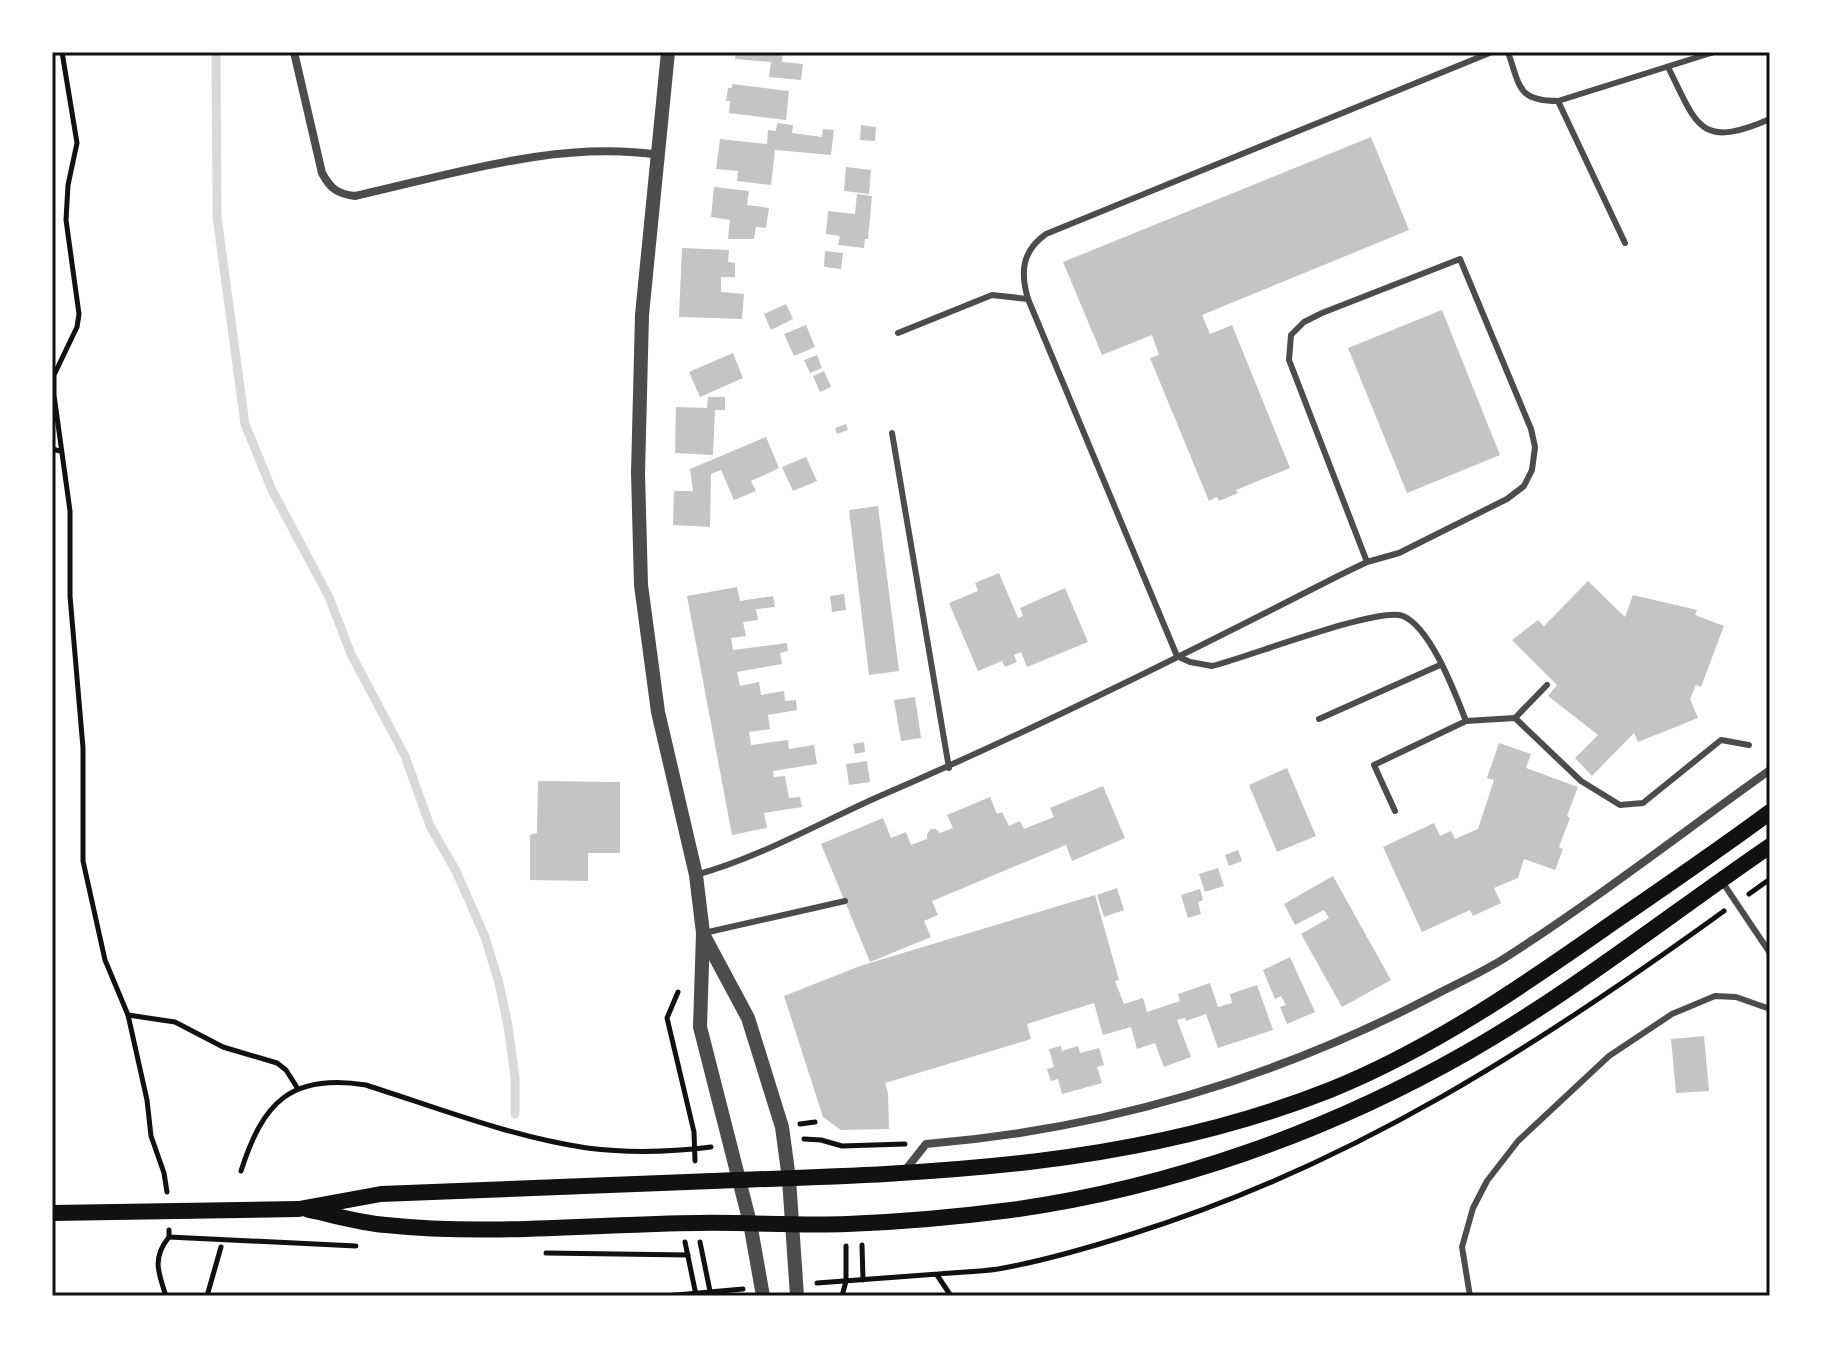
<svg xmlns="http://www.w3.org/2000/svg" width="1822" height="1348" viewBox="0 0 1822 1348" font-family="Rubik,sans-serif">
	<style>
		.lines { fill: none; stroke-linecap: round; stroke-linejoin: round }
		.stream { stroke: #d9d9d9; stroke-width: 9 }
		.building { fill: #c4c4c4 }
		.path { stroke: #111; stroke-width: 5 }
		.service { stroke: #4c4c4c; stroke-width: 6 }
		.minor { stroke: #4c4c4c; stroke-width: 8 }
		.tertiary { stroke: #4c4c4c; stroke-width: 14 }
		.secondary { stroke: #111; stroke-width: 16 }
		.neatline { fill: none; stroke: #111; stroke-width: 3 }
	</style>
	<rect width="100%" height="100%" fill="#fff"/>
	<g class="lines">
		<path class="stream" d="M216,52L217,217L245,424L272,490L329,597L351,654L405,756L430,826L456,871L485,937L499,983L508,1026L515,1077V1114"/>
	</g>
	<g class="building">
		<path d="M736,52H783L782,62L803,64L801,80L769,77L771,62L735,59Z"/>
		<path d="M732,84L789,91L786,120L729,113L730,101H726L728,88H732Z"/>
		<path d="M777,123L793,125L792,133L822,137L823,129L834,130L831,155L775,150L771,185L737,181L738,171L716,169L720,139L767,144L768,130L776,131Z"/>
		<path d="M861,125L876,127L875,141L860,140Z"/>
		<path d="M1371,137L1409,230L1202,315L1210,334L1232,325L1290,468L1236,490L1238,493L1219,501L1217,497L1209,501L1150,358L1159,355L1152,335L1102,355L1063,262Z"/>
		<path d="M846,167L871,170L869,194L844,191Z"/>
		<path d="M714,187L749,191L747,205L769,208L766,228L756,227L754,239H728L730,220L711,217Z"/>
		<path d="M857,194L872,196L868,239H865L864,248L838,245L840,236L826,234L828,211L855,214Z"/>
		<path d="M682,248L729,250L728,262L735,263V277H721V292L744,294L742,319L679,317Z"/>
		<path d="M825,251L843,253L841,269L824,267Z"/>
		<path d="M786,304L793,319L771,330L764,314Z"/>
		<path d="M1442,310L1500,455L1407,493L1348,348Z"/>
		<path d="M806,325L815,347L794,356L784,334Z"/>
		<path d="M733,353L743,378L700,397L689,372Z"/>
		<path d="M817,355L822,368L810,373L804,360Z"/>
		<path d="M824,371L831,387L820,392L813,376Z"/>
		<path d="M708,397H725V410H715L713,455L675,453L676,407L707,408Z"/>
		<path d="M846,424L848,430L837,434L835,428Z"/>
		<path d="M766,437L779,468L751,481L756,491L734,500L721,470L711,474L710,527L673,525L674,491H693L690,469Z"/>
		<path d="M806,457L817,481L793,491L782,467Z"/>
		<path d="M878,506L899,671L869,675L849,510Z"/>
		<path d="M999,573L1018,618L1023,616L1020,608L1065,588L1088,642L1027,667L1021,652L1014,655L1017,662L1005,667L1002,661L978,671L949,603L978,591L975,583Z"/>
		<path d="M1588,581L1625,617L1633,595L1697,610L1695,615L1724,626L1701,687L1696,685L1690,699L1698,718L1638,742L1634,733L1592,776L1575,758L1598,735L1548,696L1557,685L1512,640L1538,620L1544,626Z"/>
		<path d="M737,587L740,601L773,596L775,607L756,609L758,620L743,622L746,636L731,638L733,650L787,643L788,651L780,653L782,664L737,672L740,686L759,682L761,695L784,691L785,701L796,700L797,710L768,715L770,729L749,732L751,745L788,740L789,749L814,745L817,764L773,771L774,777L785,776L789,798L800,797L802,807L764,813L767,828L732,835L687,596Z"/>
		<path d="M844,594L846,610L832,612L830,596Z"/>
		<path d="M915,697L921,738L901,741L894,700Z"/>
		<path d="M864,742L865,752L855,754L853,744Z"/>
		<path d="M1499,743L1531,754L1526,768L1578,787L1567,816L1570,818L1559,847L1563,849L1555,870L1524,859L1518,878L1494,888L1501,903L1473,916L1470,910L1422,932L1383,847L1434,823L1440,836L1451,831L1455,839L1478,829L1494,780L1487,778Z"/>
		<path d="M867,761L870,782L849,785L846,764Z"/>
		<path d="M1287,768L1316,836L1277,852L1249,785Z"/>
		<path d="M538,781L620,782V853H588V881L530,880V835L537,833Z"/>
		<path d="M1103,786L1125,838L1072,861L1066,845L932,901L938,915L924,921L931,937L870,962L821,844L883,818L891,838L906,832L911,845L927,839V834L931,829H936L940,833L953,828L947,815L990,797L997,814L1002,812L1009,826L1020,821L1024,829L1054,817L1050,808Z"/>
		<path d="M1238,850L1242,861L1229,866L1225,855Z"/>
		<path d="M1218,868L1224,886L1205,892L1199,874Z"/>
		<path d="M1333,876L1391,980L1342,1007L1301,934L1329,918L1324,910L1295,925L1284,904Z"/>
		<path d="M1117,888L1124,910L1104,917L1097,895Z"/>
		<path d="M1200,889L1203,900L1198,902L1201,914L1188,918L1181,895Z"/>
		<path d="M1095,895L1119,980L1115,981L1124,1004L1143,998L1147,1012L1180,1001L1178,994L1210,983L1218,1007L1232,1003L1230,994L1257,985L1273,1030L1218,1048L1206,1014L1186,1021L1185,1018L1177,1020L1191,1057L1164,1067L1155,1043L1137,1049L1131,1027L1103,1035L1094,1003L1027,1024L1031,1039L885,1083L888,1093L889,1129L841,1130L823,1117L784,996L860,966Z"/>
		<path d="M1290,957L1315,1012L1287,1024L1280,1007L1286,1005L1281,996L1275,999L1263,970Z"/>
		<path d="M1704,1036L1709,1091L1676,1093L1671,1039Z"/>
		<path d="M1061,1046L1062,1051L1078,1046L1080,1053L1099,1048L1104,1065L1097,1067L1102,1083L1062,1094L1058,1079L1051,1081L1047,1069L1054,1067L1049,1049Z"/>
	</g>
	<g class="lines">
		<g class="path">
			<path d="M62,52L77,143L68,185L66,220L79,314L77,327L54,375V395L70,511V596L83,748V861L105,960L128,1015L147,1100L151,1136L164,1173L167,1192"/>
			<path d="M52,449L60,451"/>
			<path d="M1749,894L1770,879"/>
			<path d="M678,992L667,1018L694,1132L695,1161"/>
			<path d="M128,1015L175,1022L223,1047L277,1063L286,1070L298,1089"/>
			<path d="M800,1124L815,1122"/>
			<path d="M804,1139L821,1140L842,1146L905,1144"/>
			<path d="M241,1171C263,1102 291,1073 366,1085C438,1108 512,1137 587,1148C627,1153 671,1152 711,1147"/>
			<path d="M169,1237L356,1246"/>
			<path d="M685,1242L696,1295"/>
			<path d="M700,1242L711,1296"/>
			<path d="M862,1245L863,1280"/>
			<path d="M546,1253L688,1255"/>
			<path d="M937,1275L951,1296"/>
			<path d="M817,1283C857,1280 897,1277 938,1274C958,1272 978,1272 998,1269C1044,1261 1088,1248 1132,1234C1353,1165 1539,1045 1724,911"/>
			<path d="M166,1296C158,1272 152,1258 169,1237V1230"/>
			<path d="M207,1296L221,1247"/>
			<path d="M665,1296L743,1289"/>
			<path d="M842,1296L846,1281V1246"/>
		</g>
		<g class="service">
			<path d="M1492,52L1046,234C1022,251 1020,272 1028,299L1177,656L1190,662L1212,666C1246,658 1379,606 1403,616C1431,628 1455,693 1466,721L1515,718L1581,781L1620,805L1643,803L1721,740L1749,745"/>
			<path d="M1508,52C1520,86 1517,101 1558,101L1714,52"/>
			<path d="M1668,67C1697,125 1699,150 1770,119"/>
			<path d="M1558,101L1625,243"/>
			<path d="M898,333L992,295L1028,299"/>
			<path d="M892,433L949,768"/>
			<path d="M1515,718L1547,685"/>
			<path d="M1319,719L1440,665"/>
			<path d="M1395,811L1374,765L1466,721"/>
			<path d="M696,875C761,857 819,823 880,796C1036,729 1189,652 1340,575L1367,562L1399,553L1507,499L1524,486L1532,470L1535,447L1531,429L1460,259L1322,313L1304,322L1291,335L1289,360L1367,562"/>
			<path d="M1723,883L1770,953"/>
			<path d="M704,933L845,901"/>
			<path d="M1470,1296L1462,1247L1473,1208L1487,1181L1518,1141L1609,1056L1672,1014L1715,996L1736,997L1770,1009"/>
		</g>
		<g class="minor">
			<path d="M294,52L322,173C330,188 337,194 355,196C454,174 557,140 659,155"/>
			<path d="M903,1173L926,1144C1103,1130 1276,1078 1433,996C1458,983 1485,971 1508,956C1598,898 1683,832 1770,770"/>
		</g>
		<g class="tertiary">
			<path d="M668,52L642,315L638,473L641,585L658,712L696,875L703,933L700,1027L750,1223L763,1296"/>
			<path d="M703,934L748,1018L782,1127L789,1179L797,1296"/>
		</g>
		<g class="secondary">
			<path d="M309,1210C334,1215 360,1223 386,1225C489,1236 594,1224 698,1223C748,1222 797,1226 847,1224C901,1222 957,1217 1011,1210C1170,1188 1327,1132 1466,1053C1573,992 1669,915 1770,846"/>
			<path d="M52,1213L299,1209L381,1194C500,1190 619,1185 738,1180C941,1173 1139,1166 1330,1090C1434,1048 1527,983 1618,919C1669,884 1720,849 1770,812"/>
		</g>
	</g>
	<rect width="1822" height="1348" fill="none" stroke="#ffffff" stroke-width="108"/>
	<rect x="54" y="54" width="1714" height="1240" class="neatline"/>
</svg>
